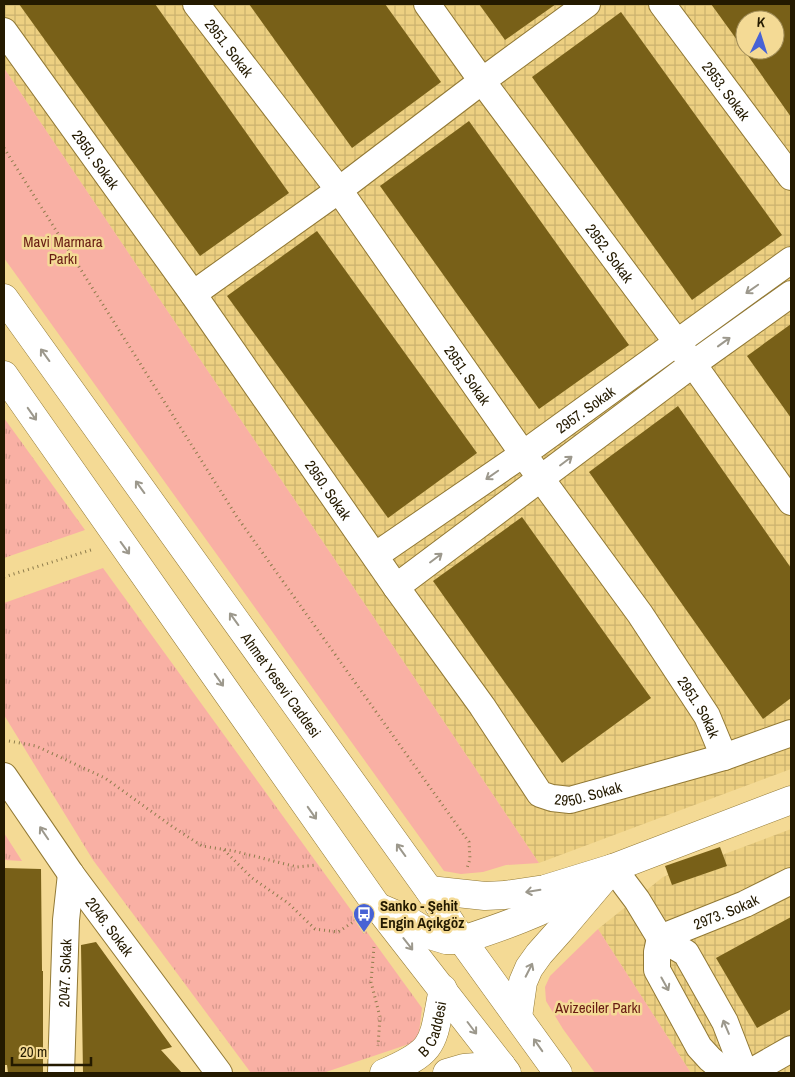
<svg xmlns="http://www.w3.org/2000/svg" width="795" height="1077" viewBox="0 0 795 1077" font-family="'Archivo Narrow',sans-serif">
	<style>
		.industrial { fill: url(#industrial-grid); fill-rule: evenodd }
		.grass { fill: url(#grass-tufts) }
		.park { fill: #f9b0a4 }
		.building { fill: #786018; fill-rule: evenodd }
		.lines { fill: none; stroke-linecap: round; stroke-linejoin: round }
		.minor-casing { stroke: #927935; stroke-width: 28 }
		.tertiary-casing { stroke: #927935; stroke-width: 29 }
		.secondary-casing { stroke: #927935; stroke-width: 29 }
		.primary-casing { stroke: #927935; stroke-width: 29 }
		.path { stroke: #8e7c4c; stroke-width: 3; stroke-dasharray: 1 4; stroke-linecap: butt }
		.minor { stroke: #fff; stroke-width: 26 }
		.tertiary { stroke: #fff; stroke-width: 28 }
		.secondary { stroke: #fff; stroke-width: 28 }
		.primary { stroke: #fff; stroke-width: 28 }
		.oneway { stroke: #9c988c }
		.labels { text-anchor: middle; dominant-baseline: central; stroke-width: 5; stroke-linejoin: round; paint-order: stroke }
		.street-label { font-size: 15px; fill: #241a00; stroke: #f4da95 }
		.park-label { font-size: 15px; fill: #681c13; stroke: #f4da95 }
		.poi-label { font-size: 15px; font-weight: bold; fill: #241a00; stroke: #f4da95; text-anchor: start }
	</style>
	<defs>
		<pattern id="industrial-grid" width="8" height="8" patternUnits="userSpaceOnUse" patternTransform="scale(1.25)"><rect width="8" height="8" fill="#edd082"/><path d="M0 4h8M4 0v8" fill="none" stroke="#cbb26e"/></pattern>
		<pattern id="grass-tufts" width="24" height="20" patternUnits="userSpaceOnUse" patternTransform="scale(1.25)"><rect width="24" height="20" fill="#f9b0a4"/><path d="M3 7l-1-3M5 7V3M7 7l1-3M15 17l-1-3M17 17v-4M19 17l1-3" fill="none" stroke="#d5978b"/></pattern>
	</defs>
	<rect width="100%" height="100%" fill="#f4da95"/>
	<g class="industrial">
		<path d="M4,4H791V769L539,863L4,68ZM745,20H775V50H745Z"/>
		<path d="M791,829V1073H691L598,929L663,877Z"/>
	</g>
	<g class="grass">
		<path d="M4,418L85,530L4,558Z"/>
		<path d="M103,568L422,1008L418,1041L323,1073H251L93,860L4,715V603Z"/>
		<path d="M4,833L22,861L4,860Z"/>
	</g>
	<g class="park">
		<path d="M4,68L539,863L506,865L483,872L461,874L444,871L4,258Z"/>
		<path d="M598,929L691,1073H595L563,1029L546,1001L545,987L550,976Z"/>
	</g>
	<g class="building">
		<path d="M19,4H155L289,193L200,256Z"/>
		<path d="M249,4H385L441,82L352,148Z"/>
		<path d="M479,4H556L505,40Z"/>
		<path d="M711,4H791V117L732,33ZM745,20H775V50H745Z"/>
		<path d="M621,12L782,235L692,300L532,77Z"/>
		<path d="M469,121L629,345L539,409L380,186Z"/>
		<path d="M317,231L477,453L388,518L227,296Z"/>
		<path d="M791,324V418L747,356Z"/>
		<path d="M678,406L791,568V698L763,719L589,472Z"/>
		<path d="M522,517L651,698L562,763L433,581Z"/>
		<path d="M720,847L727,866L672,885L665,866Z"/>
		<path d="M4,868L41,869L42,971H43V1073H8L7,1065H4Z"/>
		<path d="M791,917V1009L757,1028L716,958Z"/>
		<path d="M96,942L172,1047L161,1050L182,1073H83L81,945Z"/>
	</g>
	<g class="lines">
		<g class="minor-casing">
			<g id="minor">
				<path id="s1" d="M196,4L339,190L523,454L640,614L707,716L724,757"/>
				<path id="s2" d="M427,4L482,81L693,364L791,502"/>
				<path id="s3" d="M662,4L791,177"/>
				<path id="s4" d="M4,31L193,294L396,587L482,706L540,794L552,798L570,800L724,757L791,733"/>
				<path d="M193,294L339,190L482,81L587,4"/>
				<path id="s5" d="M376,555L523,454L791,260"/>
				<path d="M396,587L693,364L791,294"/>
				<path id="s6" d="M4,776L71,874L219,1073"/>
				<path d="M613,868L637,900L660,938L686,953L725,1022L740,1061L742,1073"/>
				<path d="M660,938L657,952V970L699,1047L710,1059L727,1073"/>
				<path id="s7" d="M660,938L745,904L791,881"/>
				<path id="s8" d="M61,1073L66,920L71,874"/>
				<path d="M749,1073L791,1049"/>
			</g>
		</g>
		<g class="tertiary-casing">
			<g id="tertiary">
				<path d="M429,890L485,896L505,895L545,889L613,868L791,800"/>
				<path d="M462,940C502,927 542,913 579,891"/>
			</g>
		</g>
		<g class="secondary-casing">
			<g id="secondary">
				<path id="s9" d="M384,1073C438,1050 432,1043 443,989"/>
				<path d="M447,1073L464,1068L501,1065"/>
			</g>
		</g>
		<g class="primary-casing">
			<g id="primary">
				<path id="s10" d="M4,298L429,890L462,940L558,1073"/>
				<path d="M4,375L377,906L507,1073"/>
				<path d="M383,909L404,918L433,936L446,940H462"/>
				<path d="M518,1017L523,982L529,968L539,954L563,927L613,868"/>
			</g>
		</g>
		<g class="path">
			<path d="M4,148L237,517L469,842L470,859L467,868"/>
			<path d="M4,577L94,549"/>
			<path d="M4,741H9L36,746L105,778L173,827L202,846L234,851L297,867L317,865"/>
			<path d="M224,850L252,878L288,903L315,929L338,932L356,920"/>
			<path d="M374,947L371,982L380,1017L378,1046"/>
		</g>
		<use href="#minor" class="minor"/>
		<use href="#tertiary" class="tertiary"/>
		<use href="#secondary" class="secondary"/>
		<use href="#primary" class="primary"/>
	</g>
	<defs><path id="oneway-shaft" d="M-6 0H5M1.5-3L5.5 0L1.5 3" fill="none" stroke-width="1.6" stroke-linecap="round" stroke-linejoin="round" transform="scale(1.25)"/></defs>
	<g class="oneway">
		<use href="#oneway-shaft" transform="translate(752 289) rotate(145)"/>
		<use href="#oneway-shaft" transform="translate(724 342) rotate(-36)"/>
		<use href="#oneway-shaft" transform="translate(45 355) rotate(-126)"/>
		<use href="#oneway-shaft" transform="translate(32 414) rotate(55)"/>
		<use href="#oneway-shaft" transform="translate(566 461) rotate(-37)"/>
		<use href="#oneway-shaft" transform="translate(492 475) rotate(145)"/>
		<use href="#oneway-shaft" transform="translate(140 487) rotate(-126)"/>
		<use href="#oneway-shaft" transform="translate(125 548) rotate(54)"/>
		<use href="#oneway-shaft" transform="translate(436 558) rotate(-37)"/>
		<use href="#oneway-shaft" transform="translate(234 619) rotate(-126)"/>
		<use href="#oneway-shaft" transform="translate(219 680) rotate(55)"/>
		<use href="#oneway-shaft" transform="translate(312 813) rotate(55)"/>
		<use href="#oneway-shaft" transform="translate(44 833) rotate(-124)"/>
		<use href="#oneway-shaft" transform="translate(401 850) rotate(-126)"/>
		<use href="#oneway-shaft" transform="translate(533 891) rotate(171)"/>
		<use href="#oneway-shaft" transform="translate(408 944) rotate(52)"/>
		<use href="#oneway-shaft" transform="translate(529 970) rotate(-63)"/>
		<use href="#oneway-shaft" transform="translate(665 984) rotate(61)"/>
		<use href="#oneway-shaft" transform="translate(726 1027) rotate(-113)"/>
		<use href="#oneway-shaft" transform="translate(472 1028) rotate(53)"/>
		<use href="#oneway-shaft" transform="translate(538 1045) rotate(-125)"/>
	</g>
	<defs>
		<g id="bus-pin" transform="scale(1.125)"><path d="M0 17L-7.5 6A9.5 9.5 0 1 1 7.5 6Z" fill="#4762d5" stroke="#f4da95"/><path d="M-5-6H5V4H4V6H2V4H-2V6H-4V4H-5ZM-3.5-4V0h7V-4ZM-3.5 1.2v1.5H-2V1.2ZM2 1.2v1.5H3.5V1.2Z" fill="#fff"/></g>
	</defs>
	<g fill-rule="evenodd">
		<use href="#bus-pin" x="364" y="914"/>
	</g>
	<g class="labels">
		<g class="street-label">
			<text stroke="none"><textPath href="#s1" startOffset="55">2951. Sokak</textPath></text>
			<text stroke="none"><textPath href="#s3" startOffset="108">2953. Sokak</textPath></text>
			<text stroke="none"><textPath href="#s4" startOffset="158">2950. Sokak</textPath></text>
			<text stroke="none"><textPath href="#s2" startOffset="309">2952. Sokak</textPath></text>
			<text stroke="none"><textPath href="#s1" startOffset="460">2951. Sokak</textPath></text>
			<text stroke="none"><textPath href="#s5" startOffset="255">2957. Sokak</textPath></text>
			<text stroke="none"><textPath href="#s4" startOffset="562">2950. Sokak</textPath></text>
			<text stroke="none"><textPath href="#s10" startOffset="476">Ahmet Yesevi Caddesi</textPath></text>
			<text stroke="none"><textPath href="#s1" startOffset="865">2951. Sokak</textPath></text>
			<text stroke="none"><textPath href="#s4" startOffset="982">2950. Sokak</textPath></text>
			<text stroke="none"><textPath href="#s7" startOffset="71">2973. Sokak</textPath></text>
			<text stroke="none"><textPath href="#s6" startOffset="184">2046. Sokak</textPath></text>
			<text stroke="none"><textPath href="#s8" startOffset="100">2047. Sokak</textPath></text>
			<text stroke="none"><textPath href="#s9" startOffset="70">B Caddesi</textPath></text>
		</g>
		<g class="park-label">
			<text x="63" y="241">Mavi Marmara<tspan x="63" dy="17">Parkı</tspan></text>
			<text x="598" y="1007">Avizeciler Parkı</text>
		</g>
		<g class="poi-label">
			<text x="380" y="905">Sanko - Şehit<tspan x="380" dy="17">Engin Açıkgöz</tspan></text>
		</g>
	</g>
	<rect width="795" height="1077" fill="none" stroke="#241a00" stroke-width="10"/>
	<g transform="translate(760 35) rotate(4)"><circle r="24" fill="#f4da95" stroke="#a18d59"/>
	<path d="M0-4L9 19L0 12L-9 19Z" fill="#4762d5"/>
	<text y="-8" font-size="14" font-weight="bold" text-anchor="middle" fill="#241a00">K</text>
	</g>
	<path d="M12 1057v8h79v-8" fill="none" stroke="#241a00" stroke-width="2.5"/>
	<text x="20" y="1057" font-size="15" fill="#241a00" stroke="#f4da95" stroke-width="4" paint-order="stroke">20 m</text>
</svg>
